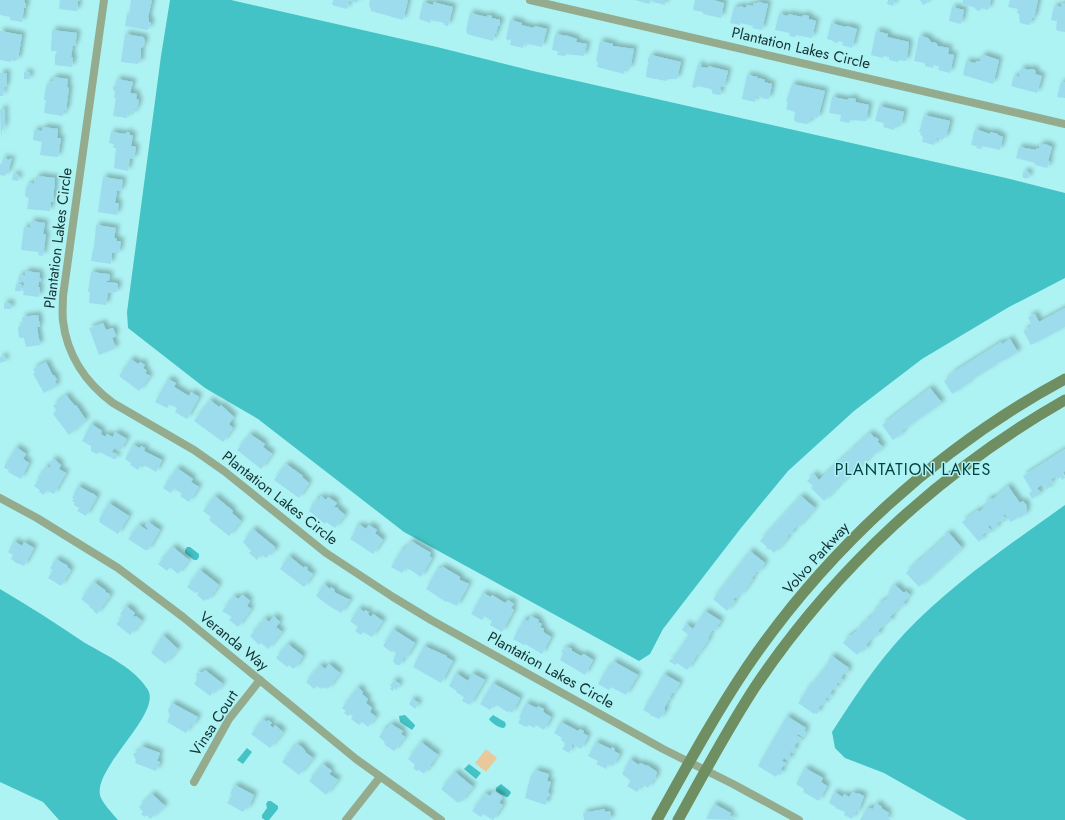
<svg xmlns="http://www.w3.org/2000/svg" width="1065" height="820" viewBox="0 0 1065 820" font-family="Jost,sans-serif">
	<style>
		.green { fill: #e9c99b }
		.water { fill: #43c3c5 }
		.building { fill: #9cdced; filter: url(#shadow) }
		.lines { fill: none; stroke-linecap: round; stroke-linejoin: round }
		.street { stroke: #95ab8d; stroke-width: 8 }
		.secondary { stroke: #6f8e62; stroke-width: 11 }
		.labels { text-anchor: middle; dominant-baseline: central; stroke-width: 3; stroke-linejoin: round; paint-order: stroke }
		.street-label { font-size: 15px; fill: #143131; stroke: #aef3f4 }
		.neighbourhood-label { font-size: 16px; letter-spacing: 1px; fill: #013d3e; stroke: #aef3f4 }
	</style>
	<defs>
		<filter id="shadow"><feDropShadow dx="3.5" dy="-3.5" stdDeviation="2" flood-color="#0004"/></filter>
	</defs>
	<rect width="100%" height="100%" fill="#aef3f4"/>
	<path class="green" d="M486,749L497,758L486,772L475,763Z"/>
	<g class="water">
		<path d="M170,0H231L437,47L533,71L1006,178L1065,193V278L1009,307L922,359L854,411L788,471L741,528L663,629L650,654L639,661L404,532L258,419L205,388L128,328L127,312L161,56Z"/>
		<path d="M1065,505V820H967L884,773L845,758L835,748L832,732C854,698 876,664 904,634C951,584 1009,545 1065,505Z"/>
		<path d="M187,547H190L199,554V557L197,560H194L185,553V550Z"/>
		<path d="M0,589C29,606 57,624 85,643C106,655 136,669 148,690C162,715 89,771 101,798C105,806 113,814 118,820H59L43,802L0,782Z"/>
		<path d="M405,715L415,725V726L412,730L400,722L399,716Z"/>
		<path d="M493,715L505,722L506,725L504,728C499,728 491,723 489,719Z"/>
		<path d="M247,748L252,752L243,764L237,760Z"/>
		<path d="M469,764L481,773L476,779L464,769Z"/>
		<path d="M501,784L510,791L511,793L508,797H506L496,791V788Z"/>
		<path d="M268,801H271L278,806V809L269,820H265L262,818V815L267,808L266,804Z"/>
	</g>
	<g class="building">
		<path d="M0,0H24L25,3H26V8H24L22,22L10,20V17L0,15Z"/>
		<path d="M60,0H80L78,1L77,11L59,9Z"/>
		<path d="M131,0H152L148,17L149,18V22H151L150,28L148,27V30L125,26L127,14L129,15Z"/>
		<path d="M333,0H358L357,3L349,1L347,9L332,5Z"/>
		<path d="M370,0H408L403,20L371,11V9L369,6Z"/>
		<path d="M635,0H651L649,4Z"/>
		<path d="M653,0H665V5L653,2Z"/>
		<path d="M695,0H713L724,3L721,18L703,14V12L693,10Z"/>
		<path d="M888,0H895L893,6L887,4Z"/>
		<path d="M920,0H927L928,2L923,5Z"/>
		<path d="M963,0H991L988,10L982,8L979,11L976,10L974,7L962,5Z"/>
		<path d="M1010,0H1038L1034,18H1032L1030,24L1028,25L1020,23L1019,14L1017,13L1018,9L1008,7Z"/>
		<path d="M423,2L433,5V2L453,7L448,26L444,25V23L431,20L430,23L419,19Z"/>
		<path d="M758,2L768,4L762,30L752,28L753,26L740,23V25L730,23L734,7L738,8L740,6L746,8L747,5L753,6L754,3L757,4Z"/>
		<path d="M1062,3L1065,4V32L1058,31L1056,29L1057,21L1051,20L1054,6L1061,7Z"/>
		<path d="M952,7L964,10L961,24L949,21Z"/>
		<path d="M470,13L487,17V15L492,16V18L500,20V26H498L496,34H495L493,41L467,34V31H466Z"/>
		<path d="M779,14L788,16V14L802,17L803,15L809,16V19L816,21L812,38L796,35L795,37L789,36L790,33L775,30Z"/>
		<path d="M510,20L522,23L521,25L534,28L535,26L547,29L542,47L524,43L523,48L510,45L511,40L509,39V41L506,39Z"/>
		<path d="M831,23L845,27L847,26L857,29L852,48L842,45L843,42L838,41L837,43L833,42L834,41L827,39Z"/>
		<path d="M52,30L77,33L75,46L73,45L71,57H73L72,67L55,65V56L57,51H51Z"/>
		<path d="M0,31L22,35L18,59L15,61L11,60V62L0,60Z"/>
		<path d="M876,31L888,34L887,37L909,42L908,44L909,45L906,61L899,60L898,62L889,60V57L884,56L883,58L871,55Z"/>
		<path d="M125,34L143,37L145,40L144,45L142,48L141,47V57L139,58L142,60L141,62H138V64L121,62Z"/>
		<path d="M555,34L568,36L577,39L576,42L587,44L584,56L566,54L565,56L557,55L558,51L552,50Z"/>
		<path d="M921,36L928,38L931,42L936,43L938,46L949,48L948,54L954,55L950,73L938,70L939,66L933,65V68L925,66V63L914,61L919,37Z"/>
		<path d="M600,41L613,44V46L634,49L630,69L625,68L624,74L597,67L598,62L596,61Z"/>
		<path d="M651,55L681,62L677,79H667L666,81L646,77L647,67L649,63L648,62V58L651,57Z"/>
		<path d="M984,55L999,60L993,84L963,75L966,61L975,63L977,61H980L981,57Z"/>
		<path d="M698,64L701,65V67L708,68V66L728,71L724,87L721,86L720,92L722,94L719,95L713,94L711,89L698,86L695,88L692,87Z"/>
		<path d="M1021,68L1029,70L1031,69H1034L1036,72L1035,74L1042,76L1037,93L1011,86L1014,76L1019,77Z"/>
		<path d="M24,72L30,73V79H24Z"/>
		<path d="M0,73H7L6,87H4L3,96H0Z"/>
		<path d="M747,75L758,77L757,80L759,78L765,80L764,82L772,84L769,99H764L762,97L756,96L755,102L742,99Z"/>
		<path d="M53,77L68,79L67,87L69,88L66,111H64L63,116L44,113L46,100H44L46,85H48L49,81H53Z"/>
		<path d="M117,79L133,82L130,93L137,94L136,99L139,100L137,109H135L134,114L128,113L127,118L113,116L116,98H114L115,91L113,90V86H115Z"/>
		<path d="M1061,82L1065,83V98L1057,97Z"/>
		<path d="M792,84L825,91L818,118L811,117L809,123L806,124L796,122L794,120L795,112L786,109L788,102H786Z"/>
		<path d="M832,97L848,100L849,98L856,99L855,102L869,105L866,121L850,120L849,123L840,121L841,115L829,113Z"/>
		<path d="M879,106L904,112L901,126H895L894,130L883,127L884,123L875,121Z"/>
		<path d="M0,109H5L4,118L5,119L4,129H2L1,139Z"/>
		<path d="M924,115L950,121L946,137H944L943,140L940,139V137L937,138L934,145L922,142L923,137L920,134L921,132H919Z"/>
		<path d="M43,127L58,129L57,138H61L58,157L40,155L42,142L33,140L34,130L42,131Z"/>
		<path d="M975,129L990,134V132L998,134V135L1003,137L1000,150L982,146L981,149L976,148L977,146L971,145Z"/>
		<path d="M111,132L126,134V132L130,133V135H133L131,146L136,147L134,159L130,158L128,171L114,168L116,148H113L114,144L109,143Z"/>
		<path d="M1040,144L1044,145L1045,144L1052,147L1048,161H1050L1047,168L1035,165V163L1016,158L1019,147L1036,150V148L1039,149Z"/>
		<path d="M3,157L8,160L12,158L8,173H6L5,176L0,175V164H2Z"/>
		<circle cx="1026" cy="175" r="3.5"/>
		<path d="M13,174L19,175L18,181L12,180Z"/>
		<path d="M37,176L55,178L53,202H51L50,211L27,209L29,198L26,197L25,195L26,187L30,183L34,184L35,179H37Z"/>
		<path d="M103,177L123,180L121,191H117L115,203H119L117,215L98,212Z"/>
		<path d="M31,221L45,223L43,234H46L43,256L38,255L39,252L21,250L24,227L30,228Z"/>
		<path d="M96,225L116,228L114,238L117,239L116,241H121L119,253H112L111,264L91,261L93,249H94Z"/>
		<path d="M25,271L40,273L39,278H41V282L39,281L38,287H40L39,297L23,295L24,291H22L25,282L18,281L19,275L25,276Z"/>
		<path d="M91,272L108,274L110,275L109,281L107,280V282L116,283L118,284L117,292L108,293L106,305L89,303L90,292H88Z"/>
		<path d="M16,284L22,285L21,291H15Z"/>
		<rect x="4" y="303" width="7" height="6"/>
		<path d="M1065,308V327L1031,345L1023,331L1032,326L1028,317L1035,314L1039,322Z"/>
		<path d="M38,315L40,327H37L40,345L26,347L24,338H21L19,337L18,327L23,324L22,317Z"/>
		<path d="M103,323L106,330L113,328L116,336L112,338L116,348L99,355L89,328Z"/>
		<path d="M1010,339L1018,352L1001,362L1000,361L993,366H994L969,381L970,382L952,394L944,381L952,375L951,374L1001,342L1002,344Z"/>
		<path d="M4,356L6,361L0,363V357Z"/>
		<path d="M131,359L138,364L140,362L145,365L143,368L147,371L145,373L150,376L139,391L119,376Z"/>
		<path d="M46,362L53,376L54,375L57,380L55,381L57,386L44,393L33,374L35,373L33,369Z"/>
		<path d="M168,379L176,383L174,387L189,396L191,392L199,397L187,419L175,412L177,408L169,404L167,408L155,402Z"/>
		<path d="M930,388L942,403L917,420L902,431L903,433L893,440L882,425Z"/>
		<path d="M66,395L75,406L76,405L86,420L69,435L53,414L57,410L53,406Z"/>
		<path d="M210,400L219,407L221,405L234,417L229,424L233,428L223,442L194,421Z"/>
		<path d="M91,424L99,429L102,431L101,434L105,437L107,434L113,437L115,432L127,439L120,451L114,448L111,454L114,453L116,454L117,456L116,459H113L109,456V457L100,452L97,454L91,451V446L82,441Z"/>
		<path d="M870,433L875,438L876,437L879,440L877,441L883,447L874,455L873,454L858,469H857L839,485L824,501L811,488L813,486L807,481L814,474L819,480Z"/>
		<path d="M250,434L265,444L263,447L272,454L261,469L237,450Z"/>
		<path d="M133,445L140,448L141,446L145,448L144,451L162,460L156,472L146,466H140L138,470L130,465L131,463L125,459Z"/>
		<path d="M16,447L26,454L23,459L29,463L21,479L8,472L9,470L4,468L6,463L7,462Z"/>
		<path d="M1065,449V471L1063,472L1065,478L1062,480L1061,477L1058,479L1056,476L1051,479L1053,483L1050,484L1048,481L1047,482L1050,487L1046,490L1043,484L1037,488L1041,493L1032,499L1029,493L1032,491L1023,476Z"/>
		<path d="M54,459L61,465L59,469L66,473L54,494L46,490L44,495L39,492L40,490L34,486L39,479L38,477L39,475L42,474L46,466L50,468L51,465L50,462Z"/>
		<path d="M286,464L303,476L302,477L309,483L299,498L274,480Z"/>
		<path d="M177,468L193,479L191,482L199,487L189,502L180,496L182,494L174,488L171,493L163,488Z"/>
		<path d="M78,486L91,493H93L97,497L86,516L77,511L79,508L74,505L75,503L72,501L74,499L72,498Z"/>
		<path d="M1008,486L1020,503L1023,501L1027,506L1026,512L1027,513L1020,518L1019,516L1011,522L1005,514L1003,515L1007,520L1003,523L1001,520L996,524L998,527L994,530L990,525L988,527L992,532L988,534L986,532L982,536L983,538L979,542L962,522L978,510L979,512L986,506L984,504L990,498L993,499Z"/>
		<path d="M215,496L233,511L232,513L241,521L229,536L209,520L211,517L203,511Z"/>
		<path d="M321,496L326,500L328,497L337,503L334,507L338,508L339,510L345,515L335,528L326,522L325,524L309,511L312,505L316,503L314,502L317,498L319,500Z"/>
		<path d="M801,496L815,508L801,524L799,523L800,526L798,527H796L793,530L792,535L789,534L787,537L788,538L774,553L770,549L769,550L766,548L767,547L760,541Z"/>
		<path d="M109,503L129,516L118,534L99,522L100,520L99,519Z"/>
		<path d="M148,522L160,530L148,550H145L128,539L139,525L147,530L148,528L145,526Z"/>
		<path d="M360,525L366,529L369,525L377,530L375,533L383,540L373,554L350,539L356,530L354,529L357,526L358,527Z"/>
		<path d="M253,529L275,547V551L273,553H270L266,558L261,554L257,560L249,553L252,550H250L243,542Z"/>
		<path d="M949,533L962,548L919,587L906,573L919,560H920L944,538V536Z"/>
		<path d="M14,541L22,546L24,542L34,548L24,566L14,562V561L11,559L13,555L8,552Z"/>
		<path d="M411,541L431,553L429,556L432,558L421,577L406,567L402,573L391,567L402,549L404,550Z"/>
		<path d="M173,547L189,560L178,574L170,567L167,571L158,564Z"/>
		<path d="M750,551L765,563L760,571L757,572L756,571V574L751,578L753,579L741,595L739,594L737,598H735L733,600L735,601L727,611L713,599Z"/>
		<path d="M289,556L304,568L305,566L308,568L307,570L313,574L304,587L280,569Z"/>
		<path d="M56,559L68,566L67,567L71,570L61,586L48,578L53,570L50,568Z"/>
		<path d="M443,567L460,577V580L469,584L457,606L446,601V602L426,589L436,571Z"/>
		<path d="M200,570L219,585L208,600L206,599L204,601L197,595L198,592H197L195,593L187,587Z"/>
		<path d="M94,582L106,591L105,592L110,594V596L97,614L93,611L94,610L89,607L90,606L81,599Z"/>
		<path d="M324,584L330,589L331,587L335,590L334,592L350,600L341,613L329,606L316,596Z"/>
		<path d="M895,585L904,593L906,591L910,595L903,603L905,604L902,608L900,607L890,617L892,619L889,623L887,621L878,631L880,633L876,637L874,635L866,645L868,647L864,651L862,649L857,655L843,643L850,635L851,636L855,632L856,633L860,626H862L868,618L869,619L871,617L874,611L879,607L877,605L887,599V596L889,593L888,592Z"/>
		<path d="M483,593L491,597L492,595L505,603L508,600L514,604L511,608L514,610L502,632L490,625L492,621L484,616L482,620L471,614Z"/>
		<path d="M243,595L250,601L247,606L251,609L238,627L229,620L232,617L222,611L234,596L238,599L241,596Z"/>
		<path d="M126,606L135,613L133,616L135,617L136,616L142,621L130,635L116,624L123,617L120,614Z"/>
		<path d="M359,608L364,612L365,610L369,612L368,614L371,617L373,614L383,621L372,637L363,632L361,635L355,631L358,627L350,621Z"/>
		<path d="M705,611L721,621L718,625V627L714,631L712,630L709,637L707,638L709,639L698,655L696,654L697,656L694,658L695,659L687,670L677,663L675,665L669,661L671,659L672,660L689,635L682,630L686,624L693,629Z"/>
		<path d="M274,616L280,622L276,627L282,632L268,649L261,643L259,645L250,636L265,618L269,622Z"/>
		<path d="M531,616L539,620L538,622L542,624L540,627L544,629L543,632L551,637L542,654L525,644L524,645L513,639L524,619L528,621Z"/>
		<path d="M393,629L415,643L406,658L404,657L400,665H397L394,663L393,661L396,653L393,651L391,652L383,646Z"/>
		<path d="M163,635L178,649L165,664L151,653Z"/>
		<path d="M288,644L303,656L297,666L293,669L289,665L287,667L276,658Z"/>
		<path d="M424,646L447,656L446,657L453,661L441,683L413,667Z"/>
		<path d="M567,647L572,649V651L581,656L584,654L593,660L585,675L560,660L563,653L561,652L563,649L565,650Z"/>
		<path d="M832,656L849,668L847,670L849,671L846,675L844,673L841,678L843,680L840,684L838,682L836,685L838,686L835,690L833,689L830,693L832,695L829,699L827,697L825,700L827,701L824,705L822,704L818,709L820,710L817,714L815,713L814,714L798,703L806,692L807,688H809L827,665L829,659Z"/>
		<path d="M613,661L638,675L626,695L611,687L609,690L598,684L608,667L610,668Z"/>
		<path d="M329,664L340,673L328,689L326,687L325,689L323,687L321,689L317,686L314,689L306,682L320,665L325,669Z"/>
		<path d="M205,670L223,684L216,692L214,690L210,696L194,684L197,680L196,673L203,672Z"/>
		<path d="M456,673L468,681L472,673L485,680L470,705L462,701L464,697L456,692L457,691L449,686Z"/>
		<path d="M664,674L680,683L674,693L673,692L670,697L671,698L670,700H669L667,702H668L664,708L665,709V712L659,719L650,715V714L643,710Z"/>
		<path d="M394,680L400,684L396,690L394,688L393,691L390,689L392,687L390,686Z"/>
		<path d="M493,683L520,698L512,713L509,711L507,712L497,705L493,707H492L490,710L480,704Z"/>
		<path d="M358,687L363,692L362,694L368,699L366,703L372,708L370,712L376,717L368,727L362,722L359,725L351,719L353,717L350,714L348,716L344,713L346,711L342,708Z"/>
		<path d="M412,699L419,703L415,709L409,704Z"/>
		<path d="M172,703L198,717L193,726L191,725L186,733L167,722L170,716L168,710Z"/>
		<path d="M526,703L537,708L538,706L544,709L543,712L551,717L544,730L536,725L534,728L529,725L526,727L518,723L521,718L519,717Z"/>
		<path d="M787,716L806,728L804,731L806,732L803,737L798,734L797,736L802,738L799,743L797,742L794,747L796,748L793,753L789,750L791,753L789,755L791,757L789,761L784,758L782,761L786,763L784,766H783L781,769L778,768L783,771L780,775L778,774L776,777L758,766Z"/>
		<path d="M263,719L267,722L268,720L272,723L270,725L273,728L275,725L283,732L270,748L251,734Z"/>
		<path d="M561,722L578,731L580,729L584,731L583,733L588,736L581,749L572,744V747L569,753L562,749L566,744L561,740L562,738L554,733Z"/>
		<path d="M391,724L403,731L401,734L405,737L394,751L385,745L384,741L379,737L385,728L386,729Z"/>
		<path d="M421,742L438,755L431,764L430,768H428L424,774L419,770L417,771L413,768L415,765L408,759Z"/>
		<path d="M596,742L611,749L612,747L615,749L614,751L620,754L613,766L608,764L606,769L596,764L598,761L588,756Z"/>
		<path d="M297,744L302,747L306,752H305L313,758L299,775L282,762L290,752L289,751L291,749L292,750Z"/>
		<path d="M141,746L160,753L157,761L160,762L156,771L135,763L136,760L133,754L139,751Z"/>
		<path d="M630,759L639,765L640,763L647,766V765L657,772L656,775V777L655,780H653L648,788L642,784L637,792L627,786L631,781L622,774Z"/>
		<path d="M323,764L332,771L329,774L338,780L326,795L309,781Z"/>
		<path d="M805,768L823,778L821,782L827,786L819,801L803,792L804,789L796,784Z"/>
		<path d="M535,770L549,774L547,781L551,782L548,792L550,795L547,798L546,805L525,798L531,775L533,776Z"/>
		<path d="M455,772L473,787L461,802L460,801L458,803L441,789Z"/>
		<path d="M235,785L254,795L248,809L246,808L243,812L227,803L232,795L230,793Z"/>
		<path d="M494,791L503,797L499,803L503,805L493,820L483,814L481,817L472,811L485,793L490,796Z"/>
		<path d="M834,792L843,797L844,794L849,797L853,792L857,794L858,793L864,796L858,812L856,811L852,819L844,815L845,812L835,808L836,807L829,803Z"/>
		<path d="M152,794L165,806L150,819L147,815L144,817L141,814L143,812L139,807Z"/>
		<path d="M876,803L882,807L881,808L889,813L886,817L891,820H860L867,808L873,809Z"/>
		<path d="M714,804L731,813L729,816L736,820L706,819Z"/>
		<path d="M605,809V812L610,811L611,820H584L583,813Z"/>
	</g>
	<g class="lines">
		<g class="street">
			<path d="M104,0L63,296C63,304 62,313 63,321C67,355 86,383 113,403L194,450L224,471L326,553L393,597L431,620L663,749L733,784L799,820"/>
			<path d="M530,0L1065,124"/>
			<path d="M0,498L37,518L118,568L183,617L356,759L441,820"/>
			<path d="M194,782L229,719L260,680"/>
			<path d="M346,820L380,777"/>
		</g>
		<g class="secondary">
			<path d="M657,820C686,768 714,716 747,667C828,548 939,447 1065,379"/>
			<path d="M678,820C703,775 727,730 755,687C834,569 942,470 1065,400"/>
		</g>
	</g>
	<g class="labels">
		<g class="street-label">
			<text transform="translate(801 48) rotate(13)">Plantation Lakes Circle</text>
			<text transform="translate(58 238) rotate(-83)">Plantation Lakes Circle</text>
			<text transform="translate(280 498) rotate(38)">Plantation Lakes Circle</text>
			<text transform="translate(816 558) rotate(-48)">Volvo Parkway</text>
			<text transform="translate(234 641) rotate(39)">Veranda Way</text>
			<text transform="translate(551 670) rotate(29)">Plantation Lakes Circle</text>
			<text transform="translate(214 723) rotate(-57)">Vinsa Court</text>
		</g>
		<g class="neighbourhood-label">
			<text x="913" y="469">PLANTATION LAKES</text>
		</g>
	</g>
</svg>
